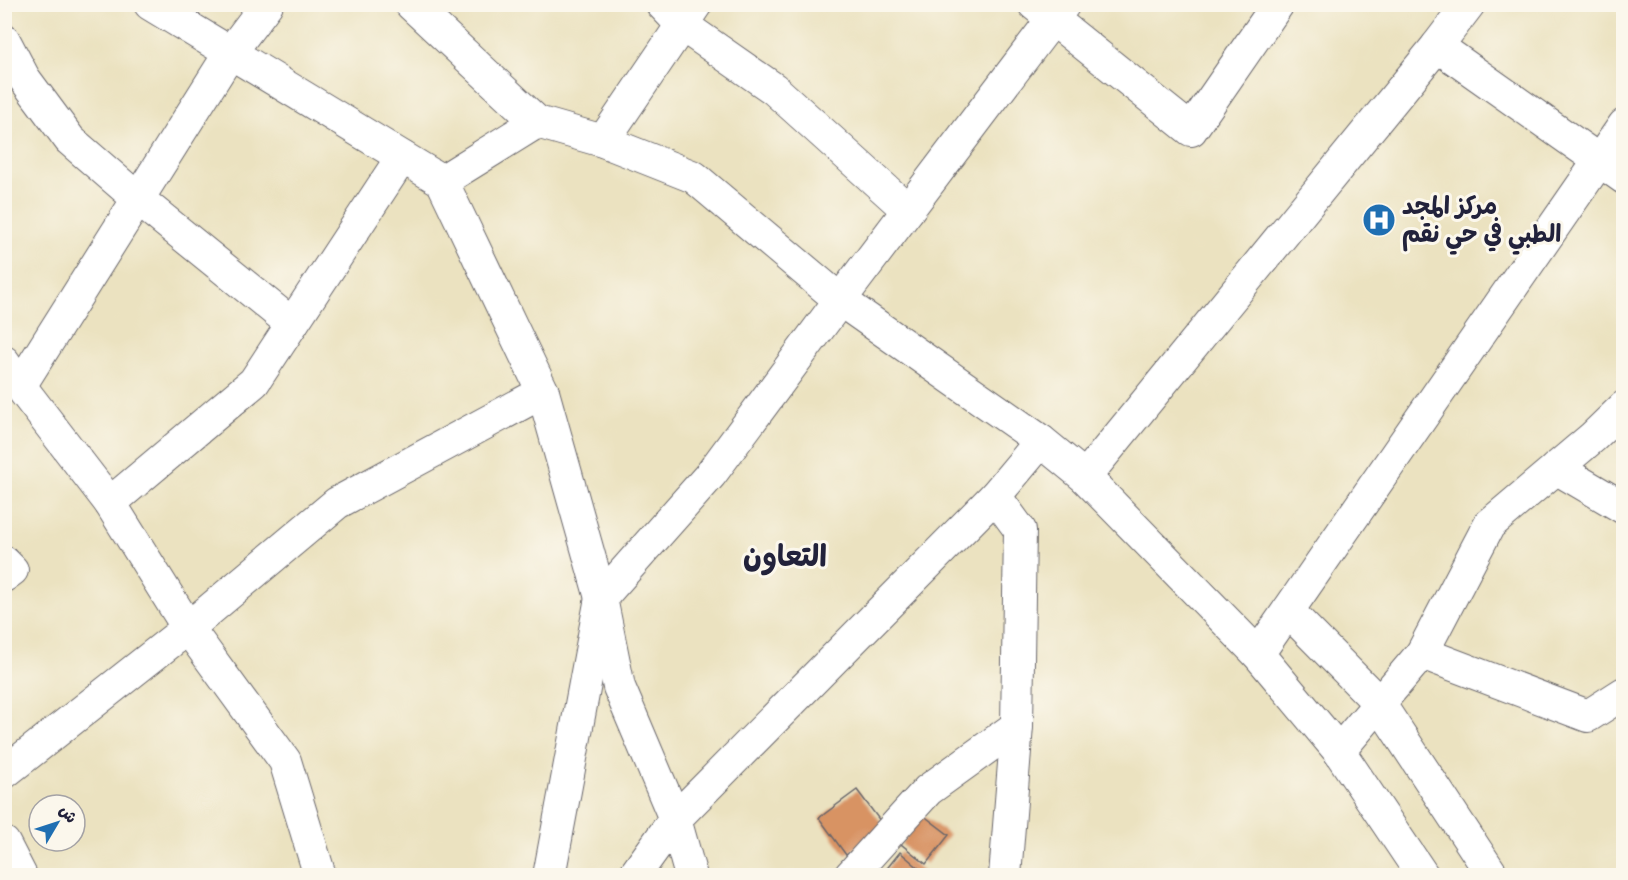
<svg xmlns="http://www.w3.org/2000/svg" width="1628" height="880" viewBox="0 0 1628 880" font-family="Caveat,'Playpen Sans Arabic',sans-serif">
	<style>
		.building { fill: #d89364 }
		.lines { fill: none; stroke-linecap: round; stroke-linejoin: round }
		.minor-casing { stroke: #68656a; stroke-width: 34 }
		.minor { stroke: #fff; stroke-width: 32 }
		.labels { text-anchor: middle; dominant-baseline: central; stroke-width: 6; stroke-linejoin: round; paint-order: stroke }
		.poi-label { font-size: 24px; font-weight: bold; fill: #22223b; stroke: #fbf7ec; text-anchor: start }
		.district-label { font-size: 30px; font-weight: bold; fill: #22223b; stroke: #fbf7ec }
	</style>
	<rect width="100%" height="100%" fill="#fbf7ec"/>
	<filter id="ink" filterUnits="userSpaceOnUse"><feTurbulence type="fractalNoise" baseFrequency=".0167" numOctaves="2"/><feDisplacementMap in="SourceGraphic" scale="12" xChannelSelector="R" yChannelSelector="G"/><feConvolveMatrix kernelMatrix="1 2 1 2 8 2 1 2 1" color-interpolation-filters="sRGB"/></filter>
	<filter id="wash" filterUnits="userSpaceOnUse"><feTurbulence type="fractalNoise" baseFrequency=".008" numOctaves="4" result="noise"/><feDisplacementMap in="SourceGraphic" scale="24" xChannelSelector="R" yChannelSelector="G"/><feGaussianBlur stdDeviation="1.35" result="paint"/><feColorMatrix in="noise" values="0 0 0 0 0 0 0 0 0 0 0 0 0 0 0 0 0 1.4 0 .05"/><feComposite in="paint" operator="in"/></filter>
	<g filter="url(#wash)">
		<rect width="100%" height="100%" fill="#ebe2c0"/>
		<g id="blocks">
			<g class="building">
				<path d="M857,790L884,826L846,855L819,818Z"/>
				<path d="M923,815L949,835L926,864L901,844Z"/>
				<path d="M900,852L928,876H881Z"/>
			</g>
		</g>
	</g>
	<g filter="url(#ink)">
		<use href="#blocks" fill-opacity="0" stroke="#68656a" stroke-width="1.5"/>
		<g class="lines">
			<g class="minor-casing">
				<g id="minor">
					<path d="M150,4L442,181L543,392L601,598L619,687L675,819L691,876"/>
					<path d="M411,4L537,122"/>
					<path d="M662,4L682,25L774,89L908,210"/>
					<path d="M1034,4L1191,130L1278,4"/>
					<path d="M4,40L24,78L70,140L138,199L292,324"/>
					<path d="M1437,46L1624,178"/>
					<path d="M603,141L696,4"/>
					<path d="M442,181L537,122L603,141L694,177L840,300L1041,441L1085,477L1258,654L1339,751L1423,876"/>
					<path d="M4,362L20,386L110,503L188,628L285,761L320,876"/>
					<path d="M20,386L230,53L267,4"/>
					<path d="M1556,468L1624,508"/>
					<path d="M1085,477L1437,46L1469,4"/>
					<path d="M995,496L1020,530L1017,726L1005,876"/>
					<path d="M110,503L254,382L402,157"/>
					<path d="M4,562L12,570L4,576"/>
					<path d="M1288,611L1379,703L1493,876"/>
					<path d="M1422,653L1588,716L1624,693"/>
					<path d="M1258,654L1624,125"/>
					<path d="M1339,751L1422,653L1489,525L1593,437L1624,407"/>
					<path d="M4,773L188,628L337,503L543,392"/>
					<path d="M4,843L21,876"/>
					<path d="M549,876L601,598L711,474L840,300L1064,4"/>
					<path d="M634,876L675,819L995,496L1041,441"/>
					<path d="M850,876L928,790L1017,726"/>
				</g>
			</g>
			<use href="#minor" class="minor"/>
		</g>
	</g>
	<defs>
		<g id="hospital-disc" transform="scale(1.725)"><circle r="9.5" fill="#1f6fb2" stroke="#fbf7ec"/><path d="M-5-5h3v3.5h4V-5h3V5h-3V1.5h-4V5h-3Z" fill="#fff"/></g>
	</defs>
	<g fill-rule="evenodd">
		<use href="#hospital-disc" x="1379" y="220"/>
	</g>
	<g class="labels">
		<g class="poi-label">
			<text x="1402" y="206">مركز المجد<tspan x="1402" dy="28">الطبي في حي نقم</tspan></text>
		</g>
		<g class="district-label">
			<text x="785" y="556">التعاون</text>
		</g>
	</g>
	<rect width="1628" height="880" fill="none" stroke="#fbf7ec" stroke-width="24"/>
	<g transform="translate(57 823) rotate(51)"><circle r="28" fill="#fbf7ec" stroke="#a4a2a5" stroke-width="1.5"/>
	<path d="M0-4.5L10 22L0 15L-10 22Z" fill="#1f6fb2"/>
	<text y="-9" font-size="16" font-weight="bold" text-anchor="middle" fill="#22223b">ش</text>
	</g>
</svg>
